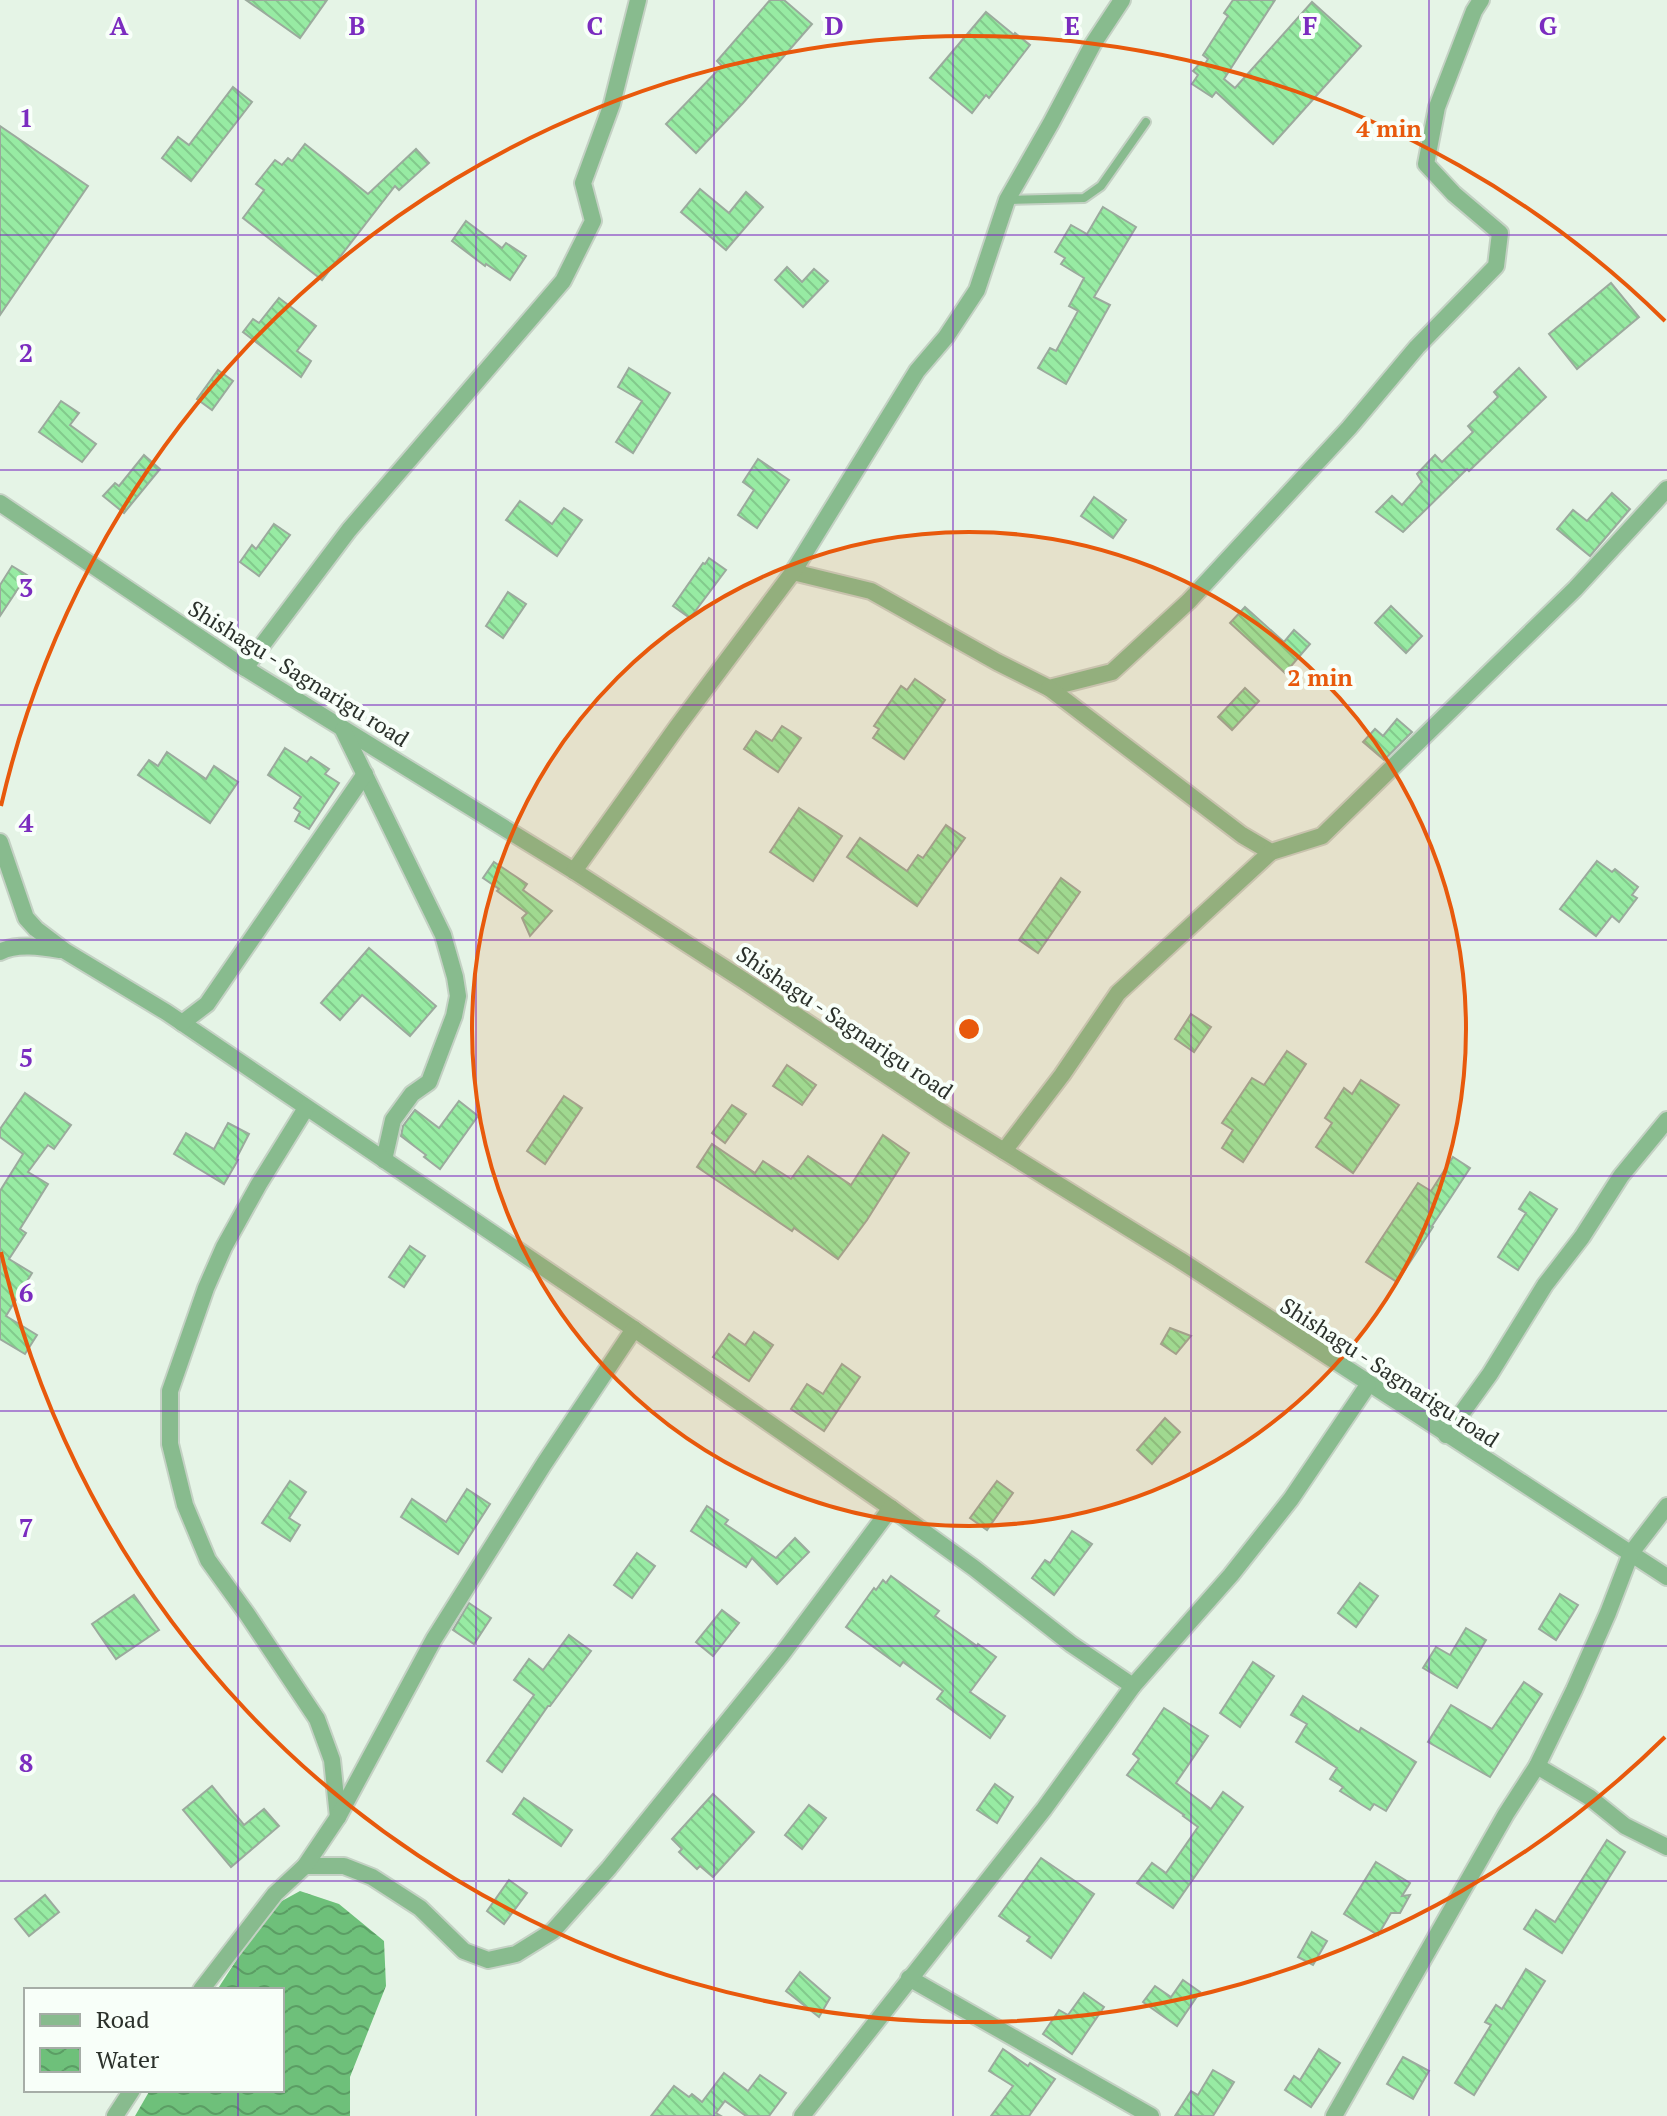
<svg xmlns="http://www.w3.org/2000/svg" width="1667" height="2116" viewBox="0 0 1667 2116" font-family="'PT Serif',serif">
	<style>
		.water { fill: url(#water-waves) }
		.building { fill: url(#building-back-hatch); stroke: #9baa9d; stroke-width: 2 }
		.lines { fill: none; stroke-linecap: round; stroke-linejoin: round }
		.service-casing { stroke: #c4d1c4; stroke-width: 12 }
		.minor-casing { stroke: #c4d1c4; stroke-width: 20 }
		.service { stroke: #88bb8e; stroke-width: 8 }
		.minor { stroke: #88bb8e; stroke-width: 16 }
		.grid { fill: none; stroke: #7b2cbf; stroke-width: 2; stroke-opacity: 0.55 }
		.ring { fill: none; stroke: #e8590c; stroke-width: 4 }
		.labels { text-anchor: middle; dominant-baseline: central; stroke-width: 8; stroke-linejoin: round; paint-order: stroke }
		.street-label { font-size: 22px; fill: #2b312b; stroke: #f8fff9 }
		.grid-label { font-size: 26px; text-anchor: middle; font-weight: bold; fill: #7b2cbf; stroke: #f8fff9; stroke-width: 8; stroke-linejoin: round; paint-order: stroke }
		.centre { fill: #e8590c; stroke: #f8fff9; stroke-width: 4 }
		.ring-label { font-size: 24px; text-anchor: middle; font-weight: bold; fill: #e8590c; stroke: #f8fff9; stroke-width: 8; stroke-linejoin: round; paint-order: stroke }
	</style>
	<defs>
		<pattern id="water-waves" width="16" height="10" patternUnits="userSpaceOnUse" patternTransform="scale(2)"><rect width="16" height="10" fill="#6ec07a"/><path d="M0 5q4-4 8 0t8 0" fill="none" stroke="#5b9d64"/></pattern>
		<pattern id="building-back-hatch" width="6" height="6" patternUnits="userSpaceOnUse" patternTransform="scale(2)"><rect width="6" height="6" fill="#97eba3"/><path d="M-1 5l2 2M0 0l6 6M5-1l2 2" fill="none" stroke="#82ca8c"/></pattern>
	</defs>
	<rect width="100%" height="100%" fill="#e5f4e6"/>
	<path class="water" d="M300,1891L339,1904L384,1941L386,1986L350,2077V2116H135L150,2090H282V1990H217L271,1907Z"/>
	<g class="building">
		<path d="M246,0H327L300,38Z"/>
		<path d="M770,0H784L812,24L743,103L696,153L666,124L722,66L717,61Z"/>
		<path d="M1233,0H1275L1224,79L1235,88L1312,2L1361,46L1273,144L1216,92L1212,97L1192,84L1198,75L1193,71L1201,62L1205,64L1208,59L1203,55L1228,16L1224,13Z"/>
		<path d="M986,12L1014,35L1015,33L1030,45L989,98L986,95L972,113L930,78Z"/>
		<path d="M233,87L252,102L191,181L162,158L178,137L189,145Z"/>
		<path d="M0,126L88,186L0,315Z"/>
		<path d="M305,144L368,194L416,149L429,163L399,190L395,186L322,280L243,218L264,190L256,184L275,160L282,165L288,158L292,161Z"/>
		<path d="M700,189L729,213L746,192L763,207L726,250L681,212Z"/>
		<path d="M1103,207L1136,227L1094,297L1110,305L1066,384L1038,368L1050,348L1056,351L1078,311L1069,306L1084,278L1061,264L1065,258L1055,252L1071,225L1087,234Z"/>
		<path d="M466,221L502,248L506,243L526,256L510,280L486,264L485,266L452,241Z"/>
		<path d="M787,267L802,282L814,269L828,281L803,307L775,280Z"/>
		<path d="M1611,283L1639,317L1577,369L1549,334Z"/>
		<path d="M279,298L316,326L297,351L311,361L301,377L243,332L253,319L259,323Z"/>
		<path d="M629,368L670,393L633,453L616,442L642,401L618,387Z"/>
		<path d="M1519,368L1546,397L1469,471L1467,469L1403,532L1376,512L1392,496L1402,505L1422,482L1417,474L1435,455L1442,462L1473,432L1468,426L1498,397L1494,392Z"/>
		<path d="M218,370L233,381L212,410L197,399Z"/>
		<path d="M61,401L79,413L70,425L96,444L82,462L39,432Z"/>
		<path d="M144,455L160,469L124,513L103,496L115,483L119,486Z"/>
		<path d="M758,459L789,480L757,528L738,515L754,490L743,482Z"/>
		<path d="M1612,493L1630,509L1590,556L1557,529L1573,510L1587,521Z"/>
		<path d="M1094,497L1126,520L1113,538L1081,516Z"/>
		<path d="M520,501L552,524L564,508L582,520L557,556L506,520Z"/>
		<path d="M274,524L290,535L259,576L240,562L252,545L256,549Z"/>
		<path d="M709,558L726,570L690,618L673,606L703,563L705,564Z"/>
		<path d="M12,566L27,575L0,616V585Z"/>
		<path d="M508,592L526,604L503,638L486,626Z"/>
		<path d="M1391,606L1422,636L1406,653L1375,623Z"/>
		<path d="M1245,607L1284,642L1294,630L1310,644L1285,673L1230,623Z"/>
		<path d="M915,679L945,700L904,759L873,738L879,729L874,726L901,686L907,690Z"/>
		<path d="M1245,688L1259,701L1232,730L1218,717Z"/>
		<path d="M1397,719L1412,732L1384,760L1363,742L1375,729L1383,736Z"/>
		<path d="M782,726L801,738L778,772L744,749L756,731L772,741Z"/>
		<path d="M285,748L307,762L311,757L329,769L325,774L339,783L309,829L295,821L300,812L294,808L301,797L268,775Z"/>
		<path d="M167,752L206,779L214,766L238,782L210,823L138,775L149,760L158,766Z"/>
		<path d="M799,808L842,836L813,881L770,852Z"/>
		<path d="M946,825L965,838L917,906L847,857L860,838L907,871L918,855L923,858Z"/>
		<path d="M1597,861L1612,872L1615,869L1638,887L1632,895L1637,898L1619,922L1612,916L1596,936L1560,909Z"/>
		<path d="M494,862L527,884L523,890L552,911L530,936L522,918L527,913L497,891L499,889L483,878Z"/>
		<path d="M1061,878L1080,892L1038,953L1019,940Z"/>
		<path d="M369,948L436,1006L410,1036L362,995L340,1020L321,1003Z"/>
		<path d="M1191,1014L1211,1027L1194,1052L1175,1039Z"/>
		<path d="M1287,1051L1306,1064L1243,1162L1222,1148L1233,1130L1222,1123L1252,1078L1264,1085Z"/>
		<path d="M787,1065L816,1085L802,1105L773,1086Z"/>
		<path d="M1361,1080L1399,1105L1353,1173L1316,1147L1332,1123L1325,1118L1344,1088L1352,1094Z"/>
		<path d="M25,1093L71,1125L54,1149L48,1145L28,1172L48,1184L20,1229L26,1233L9,1259L32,1273L6,1316L37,1335L25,1354L0,1339V1191L23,1154L0,1137V1129Z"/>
		<path d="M564,1096L582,1108L545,1164L527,1151Z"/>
		<path d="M459,1101L478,1116L440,1169L424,1157L426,1155L401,1136L403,1126L415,1110L439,1128Z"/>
		<path d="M732,1105L746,1114L725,1143L712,1133Z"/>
		<path d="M228,1123L249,1134L236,1159L238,1160L224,1184L174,1154L186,1133L214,1149Z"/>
		<path d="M883,1135L909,1153L867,1220L838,1259L794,1228L792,1231L697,1167L712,1144L755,1173L763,1161L791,1179L808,1156L851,1185Z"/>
		<path d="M1453,1157L1470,1168L1432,1226L1433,1227L1397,1282L1366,1262L1418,1183L1431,1191Z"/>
		<path d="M1530,1192L1557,1209L1518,1270L1498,1257L1526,1213L1519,1209Z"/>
		<path d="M410,1246L425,1256L404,1287L389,1277Z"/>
		<path d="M1170,1328L1191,1336L1176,1354L1161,1344Z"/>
		<path d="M754,1332L773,1345L749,1381L713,1357L729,1334L745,1345Z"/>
		<path d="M842,1364L860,1377L824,1431L791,1409L807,1384L823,1394Z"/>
		<path d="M1165,1418L1180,1432L1152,1464L1137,1450Z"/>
		<path d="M290,1481L306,1492L289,1518L300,1525L290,1541L262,1523Z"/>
		<path d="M997,1481L1013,1493L987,1530L970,1518Z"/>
		<path d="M467,1489L490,1504L458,1554L401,1517L412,1499L446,1522Z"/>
		<path d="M707,1506L728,1520L725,1524L776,1558L795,1538L809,1552L777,1584L752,1558L746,1567L691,1531Z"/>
		<path d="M1072,1531L1092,1544L1054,1595L1032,1578L1045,1560L1050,1563Z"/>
		<path d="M637,1553L655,1566L632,1598L614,1585Z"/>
		<path d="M891,1576L939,1611L935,1616L977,1646L978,1644L996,1657L970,1692L1005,1716L990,1738L937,1699L943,1691L903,1662L900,1666L846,1627L874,1588L876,1590L883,1580L886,1583Z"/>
		<path d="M1360,1583L1378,1596L1356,1627L1338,1613Z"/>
		<path d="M1560,1594L1578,1605L1556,1640L1539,1629Z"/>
		<path d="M134,1595L159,1630L116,1659L92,1624Z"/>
		<path d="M469,1603L491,1618L474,1644L453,1630Z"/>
		<path d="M722,1610L739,1623L713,1656L696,1642Z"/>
		<path d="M1466,1628L1486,1640L1457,1688L1423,1668L1436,1647L1450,1655Z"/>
		<path d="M569,1635L591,1651L550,1706H548L502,1772L487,1761L534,1695L514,1680L529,1659L543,1670Z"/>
		<path d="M1253,1662L1274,1676L1240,1727L1220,1713Z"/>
		<path d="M1524,1682L1542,1694L1490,1777L1428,1742L1451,1705L1492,1729Z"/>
		<path d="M1303,1696L1359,1732L1361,1728L1416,1762L1386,1811L1374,1804L1370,1810L1340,1791L1343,1787L1330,1779L1337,1768L1296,1742L1307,1724L1291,1715Z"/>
		<path d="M1164,1708L1208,1736L1176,1783L1211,1809L1223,1792L1243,1807L1173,1908L1137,1883L1152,1863L1166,1873L1198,1827L1183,1816L1184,1815L1127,1775L1139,1759L1133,1754Z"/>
		<path d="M995,1784L1013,1797L997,1823L977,1810Z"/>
		<path d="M212,1786L244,1825L264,1809L279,1826L231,1867L183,1810Z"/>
		<path d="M713,1794L754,1832L713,1877L700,1866L697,1869L679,1852L682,1849L672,1839Z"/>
		<path d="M524,1798L572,1830L561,1846L513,1814Z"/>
		<path d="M809,1805L826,1818L802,1849L785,1835Z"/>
		<path d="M1607,1840L1625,1852L1562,1953L1524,1929L1536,1910L1555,1922Z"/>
		<path d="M1041,1858L1094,1894L1051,1958L1027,1941L1030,1937L999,1916Z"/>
		<path d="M1376,1862L1410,1883L1402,1896L1410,1895L1400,1913H1391L1378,1935L1344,1914Z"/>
		<path d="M509,1880L527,1893L504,1924L487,1911Z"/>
		<path d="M45,1895L59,1912L29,1936L15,1919Z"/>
		<path d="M1312,1932L1327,1941L1313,1965L1298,1957Z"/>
		<path d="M1526,1969L1545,1981L1474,2095L1455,2083L1491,2025L1485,2022L1496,2005L1502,2009Z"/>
		<path d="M800,1972L830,1998L819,2017L786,1991Z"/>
		<path d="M1183,1980L1200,1992L1177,2026L1143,2002L1155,1986L1171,1997Z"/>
		<path d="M1084,1993L1104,2007L1072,2054L1043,2034L1059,2010L1068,2015Z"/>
		<path d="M1003,2049L1028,2066L1030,2063L1055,2079L1029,2116H991L1013,2086L989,2071Z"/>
		<path d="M1319,2049L1340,2063L1311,2107L1285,2090L1294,2076L1300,2080Z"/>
		<path d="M1403,2057L1429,2071L1413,2099L1387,2084Z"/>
		<path d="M1213,2070L1234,2082L1213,2116H1175L1191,2091L1198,2095Z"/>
		<path d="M724,2073L748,2091L760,2075L786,2093L769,2116H746L725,2101L716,2113L721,2116H651L674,2086L689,2097L692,2094L702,2102Z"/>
	</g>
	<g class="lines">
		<g class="service-casing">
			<path id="service" d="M1008,200L1084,198L1101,186L1146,122"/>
		</g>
		<g class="minor-casing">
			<g id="minor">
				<path d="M0,503L245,668L574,871L743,980L949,1117L1180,1260L1667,1577"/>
				<path d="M793,572L871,591L997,662L1049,688L1112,672L1189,601L1349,428L1417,347L1496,266L1500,233L1454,194L1426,164L1437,107L1474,11L1481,0"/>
				<path d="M245,668L349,530L563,281L593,221L583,183L612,104L638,0"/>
				<path d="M1049,688L1242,835L1271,852L1322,836L1575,589L1667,489"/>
				<path d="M343,730L443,935L455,977L458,996L454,1016L429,1082L412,1094L393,1120L384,1160"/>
				<path d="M0,842L26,918L36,929L65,951L166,1012L634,1329L891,1508L974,1568L1071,1644L1133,1686"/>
				<path d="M574,871L677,727L793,572L917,371L946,337L977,290L1007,200L1051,123L1093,44L1122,0"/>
				<path d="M0,952C16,943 42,947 60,950"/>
				<path d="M182,1023L207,1004L365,774"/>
				<path d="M306,1108L259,1184L224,1247L206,1288L170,1391V1444L185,1505L208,1560L247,1614L317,1719L332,1760L338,1817"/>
				<path d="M1004,1151L1062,1075L1118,993L1271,852"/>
				<path d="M1446,1435L1490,1374L1545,1285L1582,1237L1621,1176L1667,1120"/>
				<path d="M1537,1766L1589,1797L1625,1826L1667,1847"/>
				<path d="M305,1866H344L372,1877L420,1908L464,1951L488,1960L516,1954L553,1931L609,1868L782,1654L891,1508"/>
				<path d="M909,1978L1151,2116"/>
				<path d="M201,1990L275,1894L305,1866L338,1817L434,1639L544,1464L634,1329"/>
				<path d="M115,2116L132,2090"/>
				<path d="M802,2116L1044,1809L1133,1686L1231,1575L1291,1499L1368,1385"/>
				<path d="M1334,2116L1506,1814L1537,1766L1574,1690L1608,1613L1631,1553L1667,1506"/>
			</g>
		</g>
		<use href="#service" class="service"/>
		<use href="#minor" class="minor"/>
	</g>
	<path class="grid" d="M238,0V1990M476,0V2116M714,0V2116M953,0V2116M1191,0V2116M1429,0V2116M0,235H1667M0,470H1667M0,705H1667M0,940H1667M0,1176H1667M0,1411H1667M0,1646H1667M0,1881H1667M238,2090V2116"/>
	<circle cx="969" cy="1029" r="497" fill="#e8590c" fill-opacity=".12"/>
	<g class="ring">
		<circle cx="969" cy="1029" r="497"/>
		<path d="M1665 1737A993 993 0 0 1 1 1252M1 806A993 993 0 0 1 1665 321"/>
	</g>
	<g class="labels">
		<g class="street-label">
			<text transform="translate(299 673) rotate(32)">Shishagu - Sagnarigu road</text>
			<text transform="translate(845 1022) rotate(34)">Shishagu - Sagnarigu road</text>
			<text transform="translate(1390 1372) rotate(33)">Shishagu - Sagnarigu road</text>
		</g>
	</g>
	<g class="grid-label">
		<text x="119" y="35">A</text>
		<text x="357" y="35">B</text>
		<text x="595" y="35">C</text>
		<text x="834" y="35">D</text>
		<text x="1072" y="35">E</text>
		<text x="1310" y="35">F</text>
		<text x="1548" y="35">G</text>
		<text x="26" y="127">1</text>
		<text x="26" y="362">2</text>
		<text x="26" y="597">3</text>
		<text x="26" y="832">4</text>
		<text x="26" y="1067">5</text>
		<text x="26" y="1302">6</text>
		<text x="26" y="1537">7</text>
		<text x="26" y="1772">8</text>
	</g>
	<circle cx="969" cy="1029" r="12" class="centre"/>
	<g class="ring-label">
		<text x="1389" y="137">4 min</text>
		<text x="1320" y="686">2 min</text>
	</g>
	<rect x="24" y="1988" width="260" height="104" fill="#f8fff9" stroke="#a6ada7" stroke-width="2"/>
	<rect x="40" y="2014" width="40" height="12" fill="#88bb8e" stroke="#a6ada7" stroke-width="2"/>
	<text x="96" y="2028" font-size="24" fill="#2b312b">Road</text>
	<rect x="40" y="2048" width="40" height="24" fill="url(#water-waves)" stroke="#a6ada7" stroke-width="2"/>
	<text x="96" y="2068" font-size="24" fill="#2b312b">Water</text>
</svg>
